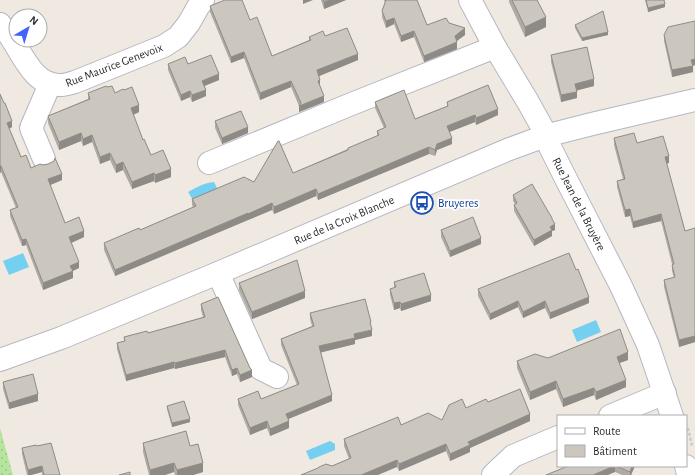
<svg xmlns="http://www.w3.org/2000/svg" width="695" height="475" viewBox="0 0 695 475" font-family="'Alegreya Sans',sans-serif">
	<style>
		.green { fill: url(#green-dots) }
		.water { fill: #75cff0 }
		.lines { fill: none; stroke-linecap: round; stroke-linejoin: round }
		.street-casing { stroke: #b4b7c1; stroke-width: 24 }
		.path { stroke: #c9c9c9; stroke-width: 2.5; stroke-dasharray: 3 2; stroke-linecap: butt }
		.street { stroke: #fff; stroke-width: 22 }
		.wall { fill: #afaba4 }
		.shaded-wall { fill: #8e8b86 }
		.building { fill: #cbc7bf; stroke: #8e8b86 }
		.labels { text-anchor: middle; dominant-baseline: central; stroke-width: 3.5; stroke-linejoin: round; paint-order: stroke }
		.street-label { font-size: 12px; fill: #2e2e2e; stroke: #fff }
		.transit-label { font-size: 12px; fill: #164399; stroke: #fff; text-anchor: start }
	</style>
	<defs>
		<pattern id="green-dots" width="8" height="8" patternUnits="userSpaceOnUse"><rect width="8" height="8" fill="#b6e59e"/><path d="M2 2h.1M6 6h.1" fill="none" stroke="#9dc588" stroke-width="1.8" stroke-linecap="round"/></pattern>
	</defs>
	<rect width="100%" height="100%" fill="#efe9e1"/>
	<path class="green" d="M0,428L13,475H0Z"/>
	<g class="water">
		<path d="M214,182L217,188L214,191L193,200L188,192C197,187 204,183 214,182Z"/>
		<path d="M23,253L29,267L9,275L3,261Z"/>
		<path d="M596,320L601,332L577,342L572,330Z"/>
		<path d="M330,441L335,444V450L310,460L306,451Z"/>
	</g>
	<g class="lines">
		<g class="street-casing">
			<g id="street">
				<path d="M470,0L495,47L528,102L542,127L550,147L565,177L621,286L648,345L672,416"/>
				<path d="M0,24C3,28 7,32 10,36C23,55 34,87 62,85C66,85 71,83 75,82L164,46L178,37L189,23L198,7L203,0"/>
				<path d="M44,159L31,128L50,84"/>
				<path d="M209,163L349,105L495,47"/>
				<path d="M218,273L261,369L277,377"/>
				<path d="M0,360L61,338L218,273L507,150L545,136L592,124L695,100"/>
				<path d="M610,416L665,393"/>
				<path d="M686,466L688,475"/>
				<path d="M493,475L513,456L558,437"/>
			</g>
		</g>
		<path class="path" d="M688,428L692,446"/>
		<use href="#street" class="street"/>
	</g>
	<g class="wall">
		<path d="M321,0H346L324,9Z"/>
		<path d="M384,0H417L427,25L449,23L465,35L457,41V49L424,62L414,37L401,42L394,24L386,28L382,17V11L385,3Z"/>
		<path d="M509,0H537L546,27L525,37L509,2Z"/>
		<path d="M645,0H664L665,7L648,12Z"/>
		<path d="M210,6L250,20L272,56L309,40V37L325,36L358,60L319,76L320,86L324,102L299,112V106L291,87L260,100L244,58L231,63L210,12Z"/>
		<path d="M575,25L608,35L582,41L575,28Z"/>
		<path d="M664,35L693,66V72L672,77L664,41Z"/>
		<path d="M551,55L594,86L577,90V98L561,102L551,62Z"/>
		<path d="M168,64H188L219,80L204,86L206,96L192,102L190,97L181,101L168,70Z"/>
		<path d="M107,87L115,93L139,112L133,115L143,140L151,155L171,177L155,183L154,181L132,189L123,170L116,173L110,160L100,164L92,142L83,146L81,141L59,150L48,123V116L88,99V93Z"/>
		<path d="M0,94L12,127L9,129L21,157L31,168L62,180L50,185L65,223L84,237L71,243L79,268L73,271V278L43,290L26,245L22,246L10,216V210L16,208L1,172Z"/>
		<path d="M375,102L415,119L447,106V102L498,115L476,125L475,122L449,132L452,144L437,150L435,156L429,154L318,200L316,196L274,214L272,210L248,220L115,276L104,250V243L140,230L193,207L192,205V199L254,182L293,173L377,136V131L384,128L375,108Z"/>
		<path d="M215,121L248,133L222,144L215,128Z"/>
		<path d="M614,138L637,143L669,163H666L685,231L695,229V342L679,347L664,287V280L674,278L672,271V264L661,221L633,228L630,216L625,217L617,187V181L623,179L614,145Z"/>
		<path d="M513,195L552,220L555,230L552,231V236L534,246L514,211V205L515,204L513,201Z"/>
		<path d="M441,230L481,244L450,257L441,237Z"/>
		<path d="M394,282L431,301L401,311L400,308L394,310L390,295V289L394,288Z"/>
		<path d="M239,283L305,298L252,319L239,290Z"/>
		<path d="M478,289L589,303L550,319L545,308L523,318L518,307L490,320L478,296Z"/>
		<path d="M201,304L252,377L240,382L237,374L232,376L225,357L175,369L174,368L126,381L117,349V343L124,341V337L148,333L203,317L201,310Z"/>
		<path d="M310,313L371,328L372,336L355,340V344L321,352L332,401L288,419L289,428L270,436L267,428L250,435L238,405V399H261L297,385L281,345V339L312,326L310,319Z"/>
		<path d="M548,358L628,360L619,363L626,387L596,400L594,395L563,407L556,389L530,400L517,368V361Z"/>
		<path d="M3,382L38,401L9,409L3,389Z"/>
		<path d="M488,402L530,421L470,448V452L450,461L446,451L399,471L397,467L332,466L349,459L344,446V439L401,425L442,420L466,408Z"/>
		<path d="M167,406L190,422L172,427L167,409Z"/>
		<path d="M143,443L190,446L203,472L193,475H175L174,472L165,475H149L143,452Z"/>
		<path d="M37,446L60,475H42V472L31,475H27L22,454V448Z"/>
		<path d="M568,466H635L631,475H622L615,472Z"/>
	</g>
	<g class="shaded-wall">
		<path d="M303,0H313L303,4Z"/>
		<path d="M330,0H346L324,9V2Z"/>
		<path d="M665,4V7L648,12V8Z"/>
		<path d="M546,17V27L525,37V27Z"/>
		<path d="M394,18V24L386,28V21Z"/>
		<path d="M465,28V35L455,42V36Z"/>
		<path d="M414,31V37L401,42V36Z"/>
		<path d="M608,32V35L582,41V38Z"/>
		<path d="M457,42V49L424,62V56Z"/>
		<path d="M244,52V58L231,63V57Z"/>
		<path d="M358,54V60L317,77V70Z"/>
		<path d="M695,59V65L693,66V72L672,77V70L691,60Z"/>
		<path d="M219,74V80L202,87V81Z"/>
		<path d="M594,79V86L575,91V84Z"/>
		<path d="M320,80V86L318,87V81Z"/>
		<path d="M291,81V87L260,100V93Z"/>
		<path d="M206,90V96L192,102V95Z"/>
		<path d="M190,91V97L181,101V95Z"/>
		<path d="M577,92V98L561,102V95Z"/>
		<path d="M324,96V102L299,112V106Z"/>
		<path d="M139,105V112L131,116V108Z"/>
		<path d="M498,109V115L476,125V118Z"/>
		<path d="M475,115V122L447,133V126Z"/>
		<path d="M12,121V127L7,130V123Z"/>
		<path d="M248,127V133L222,144V138Z"/>
		<path d="M81,133V141L59,150V142Z"/>
		<path d="M92,135V142L83,146V139Z"/>
		<path d="M452,138V144L437,150L435,156V150L437,144Z"/>
		<path d="M429,147V154L318,200V194Z"/>
		<path d="M110,153V160L100,164V157Z"/>
		<path d="M669,156V163L665,164V157Z"/>
		<path d="M123,162V170L116,173V165Z"/>
		<path d="M0,166H1V172L0,173Z"/>
		<path d="M171,169V177L155,183V175Z"/>
		<path d="M154,173V181L132,189V182Z"/>
		<path d="M62,174V180L48,186V179Z"/>
		<path d="M316,189V196L274,214V207Z"/>
		<path d="M272,203V210L248,220V214Z"/>
		<path d="M630,209V216L625,217V210Z"/>
		<path d="M248,213V220L115,276V270Z"/>
		<path d="M661,214V221L633,228V222Z"/>
		<path d="M555,224V230L552,231V236L534,246V240L550,227Z"/>
		<path d="M84,231V237L69,244V237Z"/>
		<path d="M481,238V244L450,257V251Z"/>
		<path d="M26,239V245L22,246V240Z"/>
		<path d="M79,262V268L70,272V266Z"/>
		<path d="M73,271V278L43,290V283Z"/>
		<path d="M305,291V298L252,319V312Z"/>
		<path d="M431,295V301L401,311V304Z"/>
		<path d="M589,297V303L550,319V313Z"/>
		<path d="M518,301V307L490,320V314Z"/>
		<path d="M545,301V308L523,318V312Z"/>
		<path d="M400,302V308L394,310V303Z"/>
		<path d="M372,330V336L355,340V344L319,353V346L354,334Z"/>
		<path d="M695,336V342L679,347V340Z"/>
		<path d="M225,350V357L175,369V363Z"/>
		<path d="M628,352V360L617,364V357Z"/>
		<path d="M174,362V368L126,381V375Z"/>
		<path d="M237,368V374L232,376V370Z"/>
		<path d="M252,370V377L240,382V375Z"/>
		<path d="M626,380V387L596,400V392Z"/>
		<path d="M556,381V389L530,400V392Z"/>
		<path d="M594,388V395L563,407V399Z"/>
		<path d="M38,394V401L9,409V403Z"/>
		<path d="M332,395V401L286,420V414Z"/>
		<path d="M530,414V421L470,448V452L450,461V454L468,442Z"/>
		<path d="M190,419V422L172,427V423Z"/>
		<path d="M267,421V428L250,435V428Z"/>
		<path d="M289,421V428L270,436V429Z"/>
		<path d="M446,444V451L399,471V464Z"/>
		<path d="M397,460V467L378,475H361Z"/>
		<path d="M174,463V472L165,475H150V470Z"/>
		<path d="M203,463V472L193,475H177V470Z"/>
		<path d="M42,466V472L31,475H28V470Z"/>
		<path d="M614,466H615V472L608,475H593Z"/>
		<path d="M632,466H635L631,475H630V472Z"/>
	</g>
	<g class="building">
		<path d="M225,0H242L250,20L257,17L272,56L311,40L309,37L323,31L325,36L347,28L358,54L317,70L320,80L318,81L324,96L299,106L301,103L291,81L260,93L244,52L231,57L210,6Z"/>
		<path d="M323,0H330L324,2Z"/>
		<path d="M386,0H417L427,25L446,18L449,23L465,28L455,36L457,42L424,56L414,31L401,36L394,18L386,21L382,11Z"/>
		<path d="M512,0H537L546,17L525,27Z"/>
		<path d="M646,0H664L665,4L648,8Z"/>
		<path d="M603,11L608,32L582,38L575,25Z"/>
		<path d="M695,21V59L691,60L693,66L672,70L664,35L668,27Z"/>
		<path d="M587,47L594,79L575,84L577,92L561,95L551,55Z"/>
		<path d="M211,55L219,74L202,81L206,90L192,95L190,91L181,95L168,64L185,57L188,64Z"/>
		<path d="M488,85L498,109L476,118L475,115L447,126L452,138L437,144L435,150L429,147L318,194L316,189L274,207L272,203L248,214V213L115,270L104,243L139,228L140,230L196,206L192,199L244,177L254,182L278,141H279L293,173L348,150V148L379,135L377,131L386,127L375,102L404,90L415,119L448,106L447,102Z"/>
		<path d="M106,86L107,87L112,86L115,93L123,89L124,90L132,87L139,105L131,108L143,140L144,139L151,155L163,150L171,169L155,175L154,173L132,182L123,162L116,165L110,153L100,157L92,135L83,139L81,133L59,142L48,116L90,99L88,93Z"/>
		<path d="M0,94L4,103H5L12,121L7,123L21,157L26,155L31,168L40,164L43,165L48,164L54,161L55,158L62,174L48,179L65,223L79,217L84,231L69,237L79,262L70,266L73,271L43,283L26,239L22,240L10,210L18,207L1,166H0Z"/>
		<path d="M241,111L248,127L222,138L215,121Z"/>
		<path d="M634,133L637,143L663,136L669,156L665,157L685,231L695,228V336L679,340L664,280L675,277L672,265L674,264L661,214L633,222L630,209L625,210L617,181L625,179L614,138Z"/>
		<path d="M532,184L552,218V219L555,224L550,227L552,230L534,240L514,205L517,203L513,195Z"/>
		<path d="M473,217L481,238L450,251L441,230Z"/>
		<path d="M569,253L576,270L578,269L589,297L550,313L545,301L523,312L518,301L490,314L478,289Z"/>
		<path d="M297,260L305,291L252,312L239,283Z"/>
		<path d="M424,273L431,295L401,304L400,302L394,303L390,289L396,287L394,282Z"/>
		<path d="M218,297L250,368L252,370L240,375L237,368L232,370L225,350L175,363L174,362L126,375L117,343L125,341L124,337L147,331L148,333L205,317L201,304Z"/>
		<path d="M365,299L371,322H370L372,330L354,334L355,338L319,346L332,395L286,414L289,421L270,429L267,421L250,428L238,399L258,391L261,399L299,384L281,339L314,326L310,313Z"/>
		<path d="M620,329L628,352L617,357L626,380L596,392L594,388L563,399L556,381L530,392L517,361L535,354L548,358Z"/>
		<path d="M33,374L38,394L9,403L3,382Z"/>
		<path d="M520,389L530,414L468,442L470,445L450,454L446,444L399,464L397,460L361,475H301L318,468L319,467L326,464L332,466L351,458L344,439L398,417L401,425L428,413L442,420L449,405L462,399L466,408L486,399L488,402Z"/>
		<path d="M184,401L190,419L172,423L167,406Z"/>
		<path d="M186,431L190,446L198,444L203,463L177,470L174,463L150,470L143,443Z"/>
		<path d="M51,443L60,475H44L42,466L28,470L22,448L36,445L37,446Z"/>
		<path d="M568,466H614L593,475H546Z"/>
		<path d="M616,466H632L630,472Z"/>
		<path d="M130,472V475H119Z"/>
	</g>
	<defs>
		<g id="bus-ring" transform="scale(1.15)"><circle r="9.5" fill="#fff" stroke="#1a4fb4" stroke-width="1.5"/><path d="M-5-6H5V4H4V6H2V4H-2V6H-4V4H-5ZM-3.5-4V0h7V-4ZM-3.5 1.2v1.5H-2V1.2ZM2 1.2v1.5H3.5V1.2Z" fill="#1a4fb4"/></g>
	</defs>
	<g fill-rule="evenodd">
		<use href="#bus-ring" x="422" y="203"/>
	</g>
	<g class="labels">
		<g class="street-label">
			<text transform="translate(114 65) rotate(-21)">Rue Maurice Genevoix</text>
			<text transform="translate(579 204) rotate(63)">Rue Jean de la Bruyère</text>
			<text transform="translate(344 220) rotate(-23)">Rue de la Croix Blanche</text>
		</g>
		<g class="transit-label">
			<text x="438" y="203">Bruyeres</text>
		</g>
	</g>
	<rect x="557" y="415" width="130" height="52" fill="#ffffff" stroke="#ababab"/>
	<rect x="565" y="428" width="20" height="6" fill="#ffffff" stroke="#ababab"/>
	<text x="593" y="435" font-size="12" fill="#2e2e2e">Route</text>
	<rect x="565" y="445" width="20" height="12" fill="#cbc7bf" stroke="#ababab"/>
	<text x="593" y="455" font-size="12" fill="#2e2e2e">Bâtiment</text>
	<g transform="translate(28 28) rotate(38)"><circle r="19" fill="#ffffff" stroke="#ababab"/>
	<path d="M0-3L7 15L0 10L-7 15Z" fill="#4264fb"/>
	<text y="-6" font-size="11" font-weight="bold" text-anchor="middle" fill="#2e2e2e">N</text>
	</g>
</svg>
